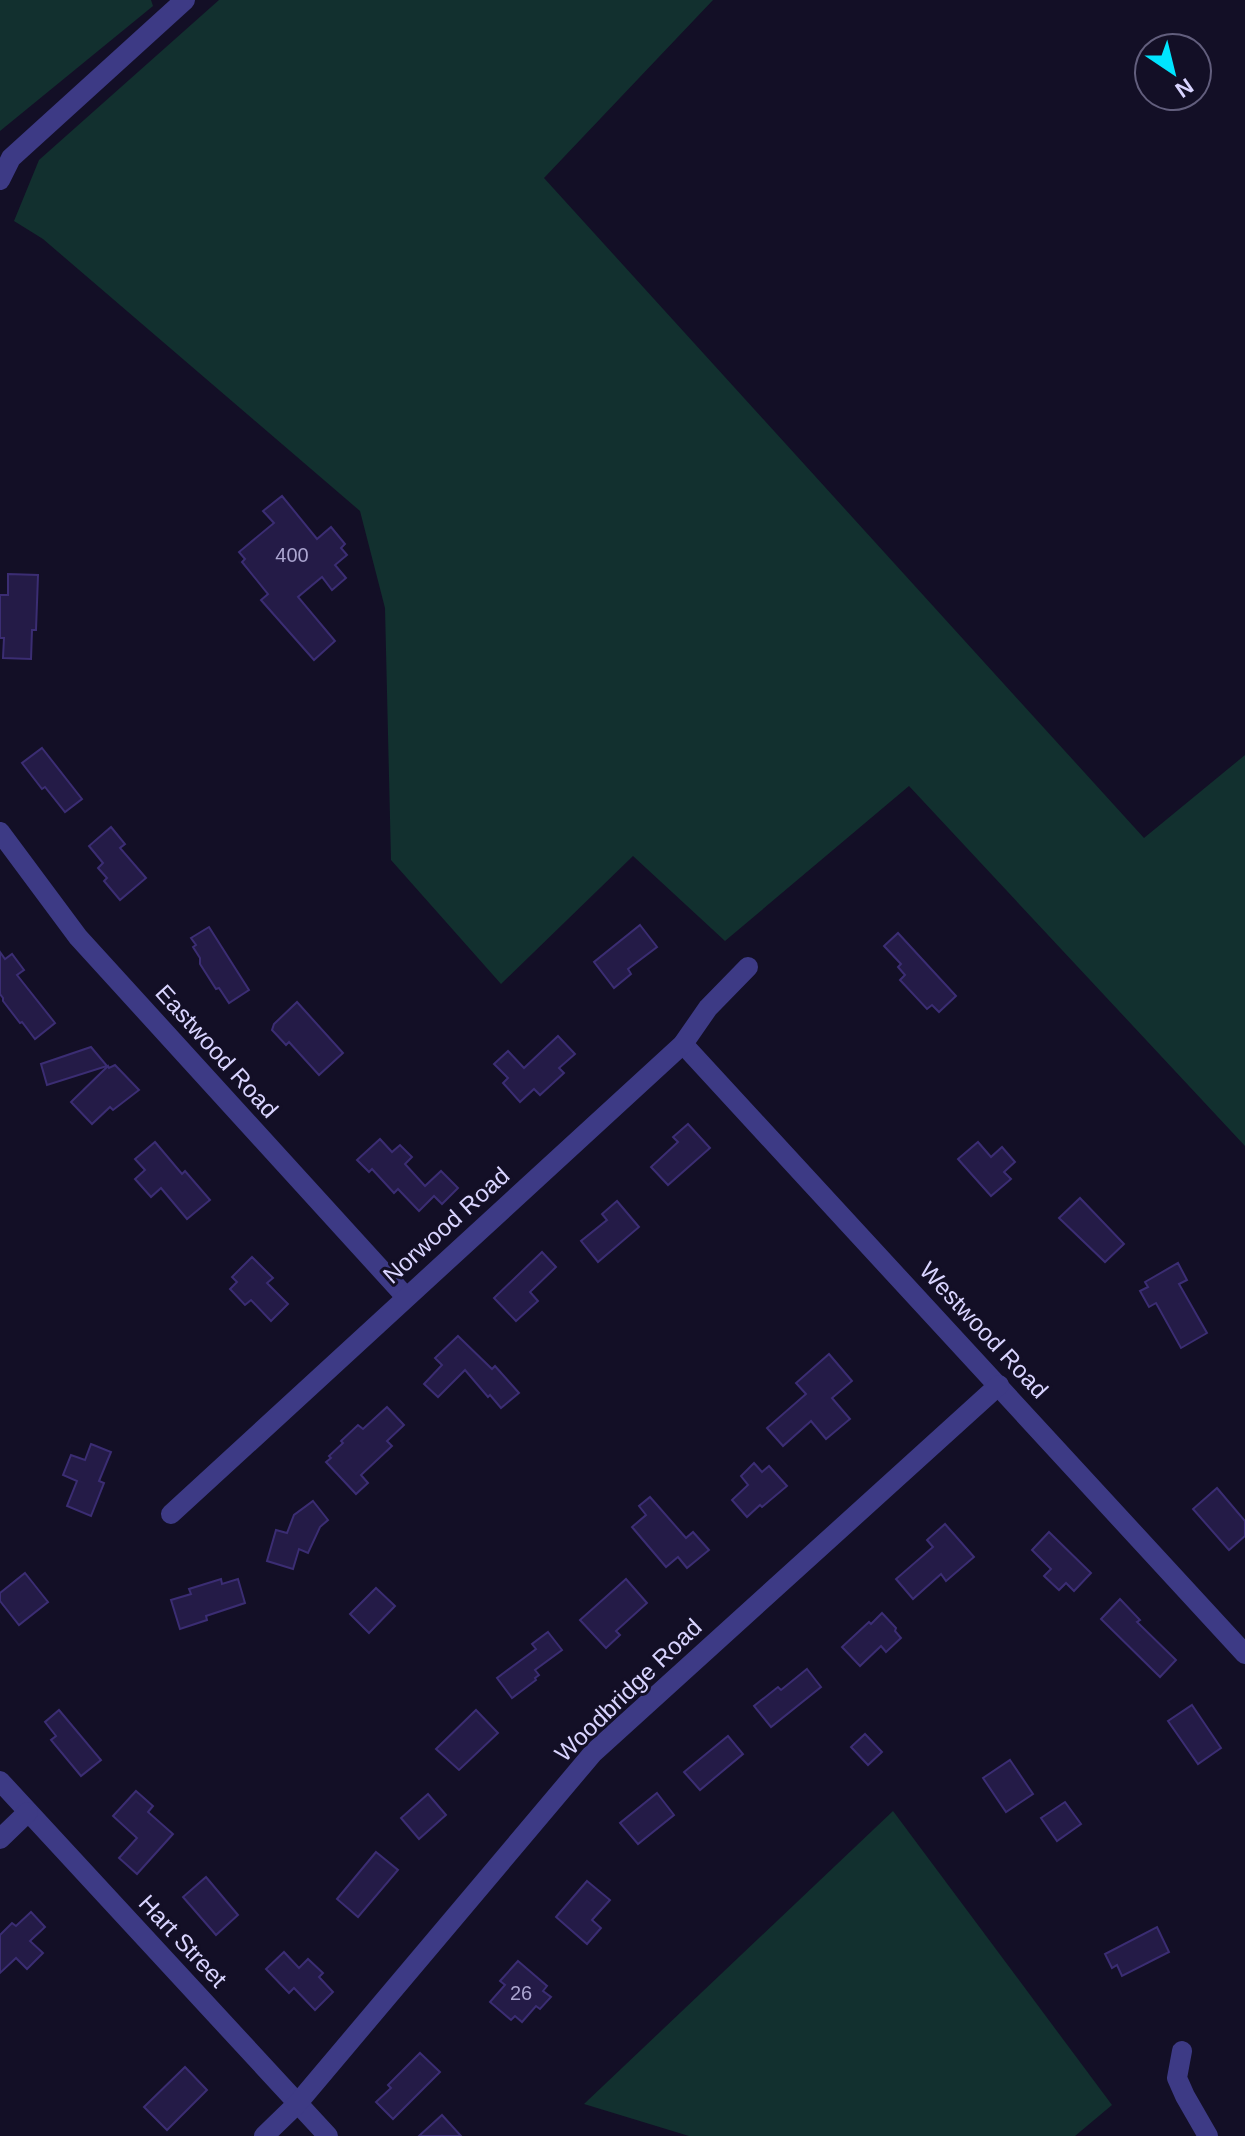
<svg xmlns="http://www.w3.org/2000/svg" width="1245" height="2136" viewBox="0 0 1245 2136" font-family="Helvetica,sans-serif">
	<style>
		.green { fill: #12302f }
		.building { fill: #241b47; stroke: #3b2d73; stroke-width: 2 }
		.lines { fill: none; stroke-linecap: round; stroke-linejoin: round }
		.minor { stroke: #3d3a85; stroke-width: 20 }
		.labels { text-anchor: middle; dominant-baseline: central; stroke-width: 6; stroke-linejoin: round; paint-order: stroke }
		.number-label { font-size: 20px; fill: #aca6d1 }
		.street-label { font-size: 24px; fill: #d9d4ff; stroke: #130f26 }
	</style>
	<rect width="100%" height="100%" fill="#130f26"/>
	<g class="green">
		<path d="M0,0H151L153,6L0,131Z"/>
		<path d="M219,0H713L544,178L1144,838L1245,755V1146L909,786L725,941L633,856L501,984L391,860L385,608L360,511L43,239L14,221L39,160Z"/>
		<path d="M893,1811L1112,2105L1075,2136H689L584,2104Z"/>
	</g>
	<g class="building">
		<path d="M282,496L317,539L331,527L345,544L341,548L347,555L335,565L346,578L332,590L322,577L298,597L335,641L314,660L261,600L268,594L242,562L245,559L239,552L274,523L263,511Z"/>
		<path d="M8,574L38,575L36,630H32L31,659L3,658L4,638H0V595H8Z"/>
		<path d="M42,748L82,799L65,812L45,787L42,789L22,763Z"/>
		<path d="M111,827L125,844L120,848L146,878L120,900L104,881L107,878L98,868L103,863L89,846Z"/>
		<path d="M640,925L657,947L628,969L631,974L614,988L594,962Z"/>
		<path d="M209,927L249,990L229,1003L219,988L216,989L200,964V958L193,947L196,945L191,938Z"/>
		<path d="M898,933L956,996L939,1012L932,1005L927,1009L900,980L905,975L898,967L901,964L884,946Z"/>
		<path d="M0,952L5,959L12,954L24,970L17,975L55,1023L35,1039L22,1022L20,1023L3,1001V998L0,994Z"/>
		<path d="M297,1002L343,1053L319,1075L289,1042L286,1045L272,1030L274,1024Z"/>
		<path d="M558,1036L575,1054L559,1068L564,1073L540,1095L534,1089L520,1102L503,1083L508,1078L494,1064L508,1051L524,1068Z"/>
		<path d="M91,1047L107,1066L47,1085L41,1064Z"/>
		<path d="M115,1065L139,1090L113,1110L110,1107L92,1124L71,1102L108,1066L109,1068Z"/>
		<path d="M688,1124L710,1148L668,1185L651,1167L678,1142L673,1137Z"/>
		<path d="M380,1139L392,1152L400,1145L412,1157L405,1164L425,1186L441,1171L458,1188L442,1204L434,1196L419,1211L398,1189L394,1193L372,1169L369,1172L357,1160Z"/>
		<path d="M155,1142L182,1174L185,1171L210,1200L187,1219L161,1188L151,1197L135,1179L145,1170L135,1159Z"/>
		<path d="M978,1142L991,1157L1002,1147L1015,1162L1004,1172L1011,1179L991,1196L958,1159Z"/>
		<path d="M1080,1198L1124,1244L1105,1262L1059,1218Z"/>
		<path d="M617,1201L639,1227L598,1262L581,1241L607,1220L602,1214Z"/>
		<path d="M542,1252L556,1267L530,1292L538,1301L516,1321L494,1298Z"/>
		<path d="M252,1257L273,1278L267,1283L288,1304L271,1321L251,1300L245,1305L230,1289L237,1282L232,1277Z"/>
		<path d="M1178,1263L1187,1280L1179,1284L1207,1333L1181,1348L1156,1303L1149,1307L1140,1291L1148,1287L1145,1282Z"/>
		<path d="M458,1336L492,1369L495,1366L519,1393L501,1408L490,1395L488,1397L465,1370L438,1397L424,1384L442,1365L435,1358Z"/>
		<path d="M829,1354L852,1381L832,1398L850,1419L826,1439L811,1421L783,1446L767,1428L806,1394L796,1383Z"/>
		<path d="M387,1407L404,1425L387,1441L392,1446L361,1475L368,1483L356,1494L326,1462L331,1458L329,1456L343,1443L341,1441L358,1425L363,1429Z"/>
		<path d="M91,1444L111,1452L99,1481L104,1483L91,1516L67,1506L77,1481L63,1475L71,1455L85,1460Z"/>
		<path d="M754,1463L762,1472L769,1466L787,1486L762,1507L760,1505L747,1517L732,1500L748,1485L741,1476Z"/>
		<path d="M1217,1488L1245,1521V1536L1229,1550L1193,1509Z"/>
		<path d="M650,1497L686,1538L693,1532L709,1550L687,1568L678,1557L666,1567L632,1527L646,1515L639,1506Z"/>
		<path d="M313,1501L328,1520L320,1527L308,1553L299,1549L293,1569L267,1561L276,1530L287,1533L294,1515Z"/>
		<path d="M945,1524L974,1557L946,1581L941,1574L913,1599L896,1579L933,1547L927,1540Z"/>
		<path d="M1049,1532L1091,1573L1074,1591L1066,1583L1059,1590L1044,1576L1051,1569L1032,1550Z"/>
		<path d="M25,1573L48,1602L19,1625L0,1601V1593Z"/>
		<path d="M221,1579L222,1584L238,1579L245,1603L206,1616L207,1620L180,1629L171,1600L191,1594L189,1589Z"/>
		<path d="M626,1579L647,1603L616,1631L620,1635L606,1648L580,1620Z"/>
		<path d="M376,1588L395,1606L369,1633L350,1614Z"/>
		<path d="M1120,1599L1140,1620L1137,1622L1176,1660L1160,1677L1101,1619Z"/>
		<path d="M882,1613L896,1628L895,1631L901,1638L886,1652L881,1646L860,1666L842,1647L869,1622L871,1624Z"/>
		<path d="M548,1632L562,1650L535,1670L539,1675L535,1678L536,1680L512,1698L497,1678L536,1649L532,1644Z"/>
		<path d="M807,1669L821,1687L771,1727L754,1706L778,1687L781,1690Z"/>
		<path d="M1192,1705L1221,1748L1198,1764L1168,1721Z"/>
		<path d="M59,1710L101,1760L81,1776L51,1740L56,1736L45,1722Z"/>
		<path d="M476,1710L498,1733L459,1770L436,1749Z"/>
		<path d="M865,1734L882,1752L868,1765L851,1747Z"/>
		<path d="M728,1736L743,1754L700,1790L684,1772Z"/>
		<path d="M1010,1760L1033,1794L1006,1812L983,1778Z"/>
		<path d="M136,1791L153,1806L148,1812L173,1834L137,1874L119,1858L137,1838L113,1816Z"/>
		<path d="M657,1793L674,1815L638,1844L620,1823Z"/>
		<path d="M428,1794L446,1815L419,1839L401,1818Z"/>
		<path d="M1065,1802L1081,1824L1057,1841L1041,1818Z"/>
		<path d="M376,1852L398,1870L358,1917L337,1899Z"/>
		<path d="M206,1877L238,1915L216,1935L183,1897Z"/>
		<path d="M587,1881L610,1900L592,1920L601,1928L587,1944L556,1917Z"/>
		<path d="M31,1912L45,1927L30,1941L43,1953L27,1969L16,1958L0,1973V1935L12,1923L16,1926Z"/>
		<path d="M1157,1927L1169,1952L1122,1976L1117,1965L1112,1968L1105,1954Z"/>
		<path d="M284,1952L299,1968L308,1959L323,1973L319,1977L333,1992L315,2010L294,1988L289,1993L266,1969Z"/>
		<path d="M518,1961L547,1986L543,1991L551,1997L540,2009L536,2006L522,2022L515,2016L511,2020L490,2002L505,1985L500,1981Z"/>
		<path d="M420,2053L440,2072L393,2119L376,2102L391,2088L388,2085Z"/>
		<path d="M185,2067L207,2090L167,2130L144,2107Z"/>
		<path d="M442,2115L461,2136H419Z"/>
	</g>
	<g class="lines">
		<g class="minor">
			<path d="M0,180L11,158L185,0"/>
			<path d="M0,832L78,937L406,1297"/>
			<path d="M683,1044L1245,1654"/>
			<path d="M171,1514L683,1044L708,1008L748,967"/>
			<path d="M0,1781L328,2136"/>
			<path d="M0,1839L28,1812"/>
			<path d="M1182,2051L1177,2078L1185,2096L1208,2136"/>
			<path d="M264,2136L297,2104L593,1753L999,1385"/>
		</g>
	</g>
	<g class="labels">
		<g class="number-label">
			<text x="292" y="555">400</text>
			<text x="521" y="1993">26</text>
		</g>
		<g class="street-label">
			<text transform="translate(217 1051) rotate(48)">Eastwood Road</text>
			<text transform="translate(446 1225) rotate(-42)">Norwood Road</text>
			<text transform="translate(984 1330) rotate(47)">Westwood Road</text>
			<text transform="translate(628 1690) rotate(-44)">Woodbridge Road</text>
			<text transform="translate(183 1941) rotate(47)">Hart Street</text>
		</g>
	</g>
	<g transform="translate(1173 72) rotate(145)"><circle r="38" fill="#130f26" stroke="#625e7d" stroke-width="2"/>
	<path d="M0-6L14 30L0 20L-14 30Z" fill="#00e5ff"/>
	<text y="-12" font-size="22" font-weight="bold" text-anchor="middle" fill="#d9d4ff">N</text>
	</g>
</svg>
